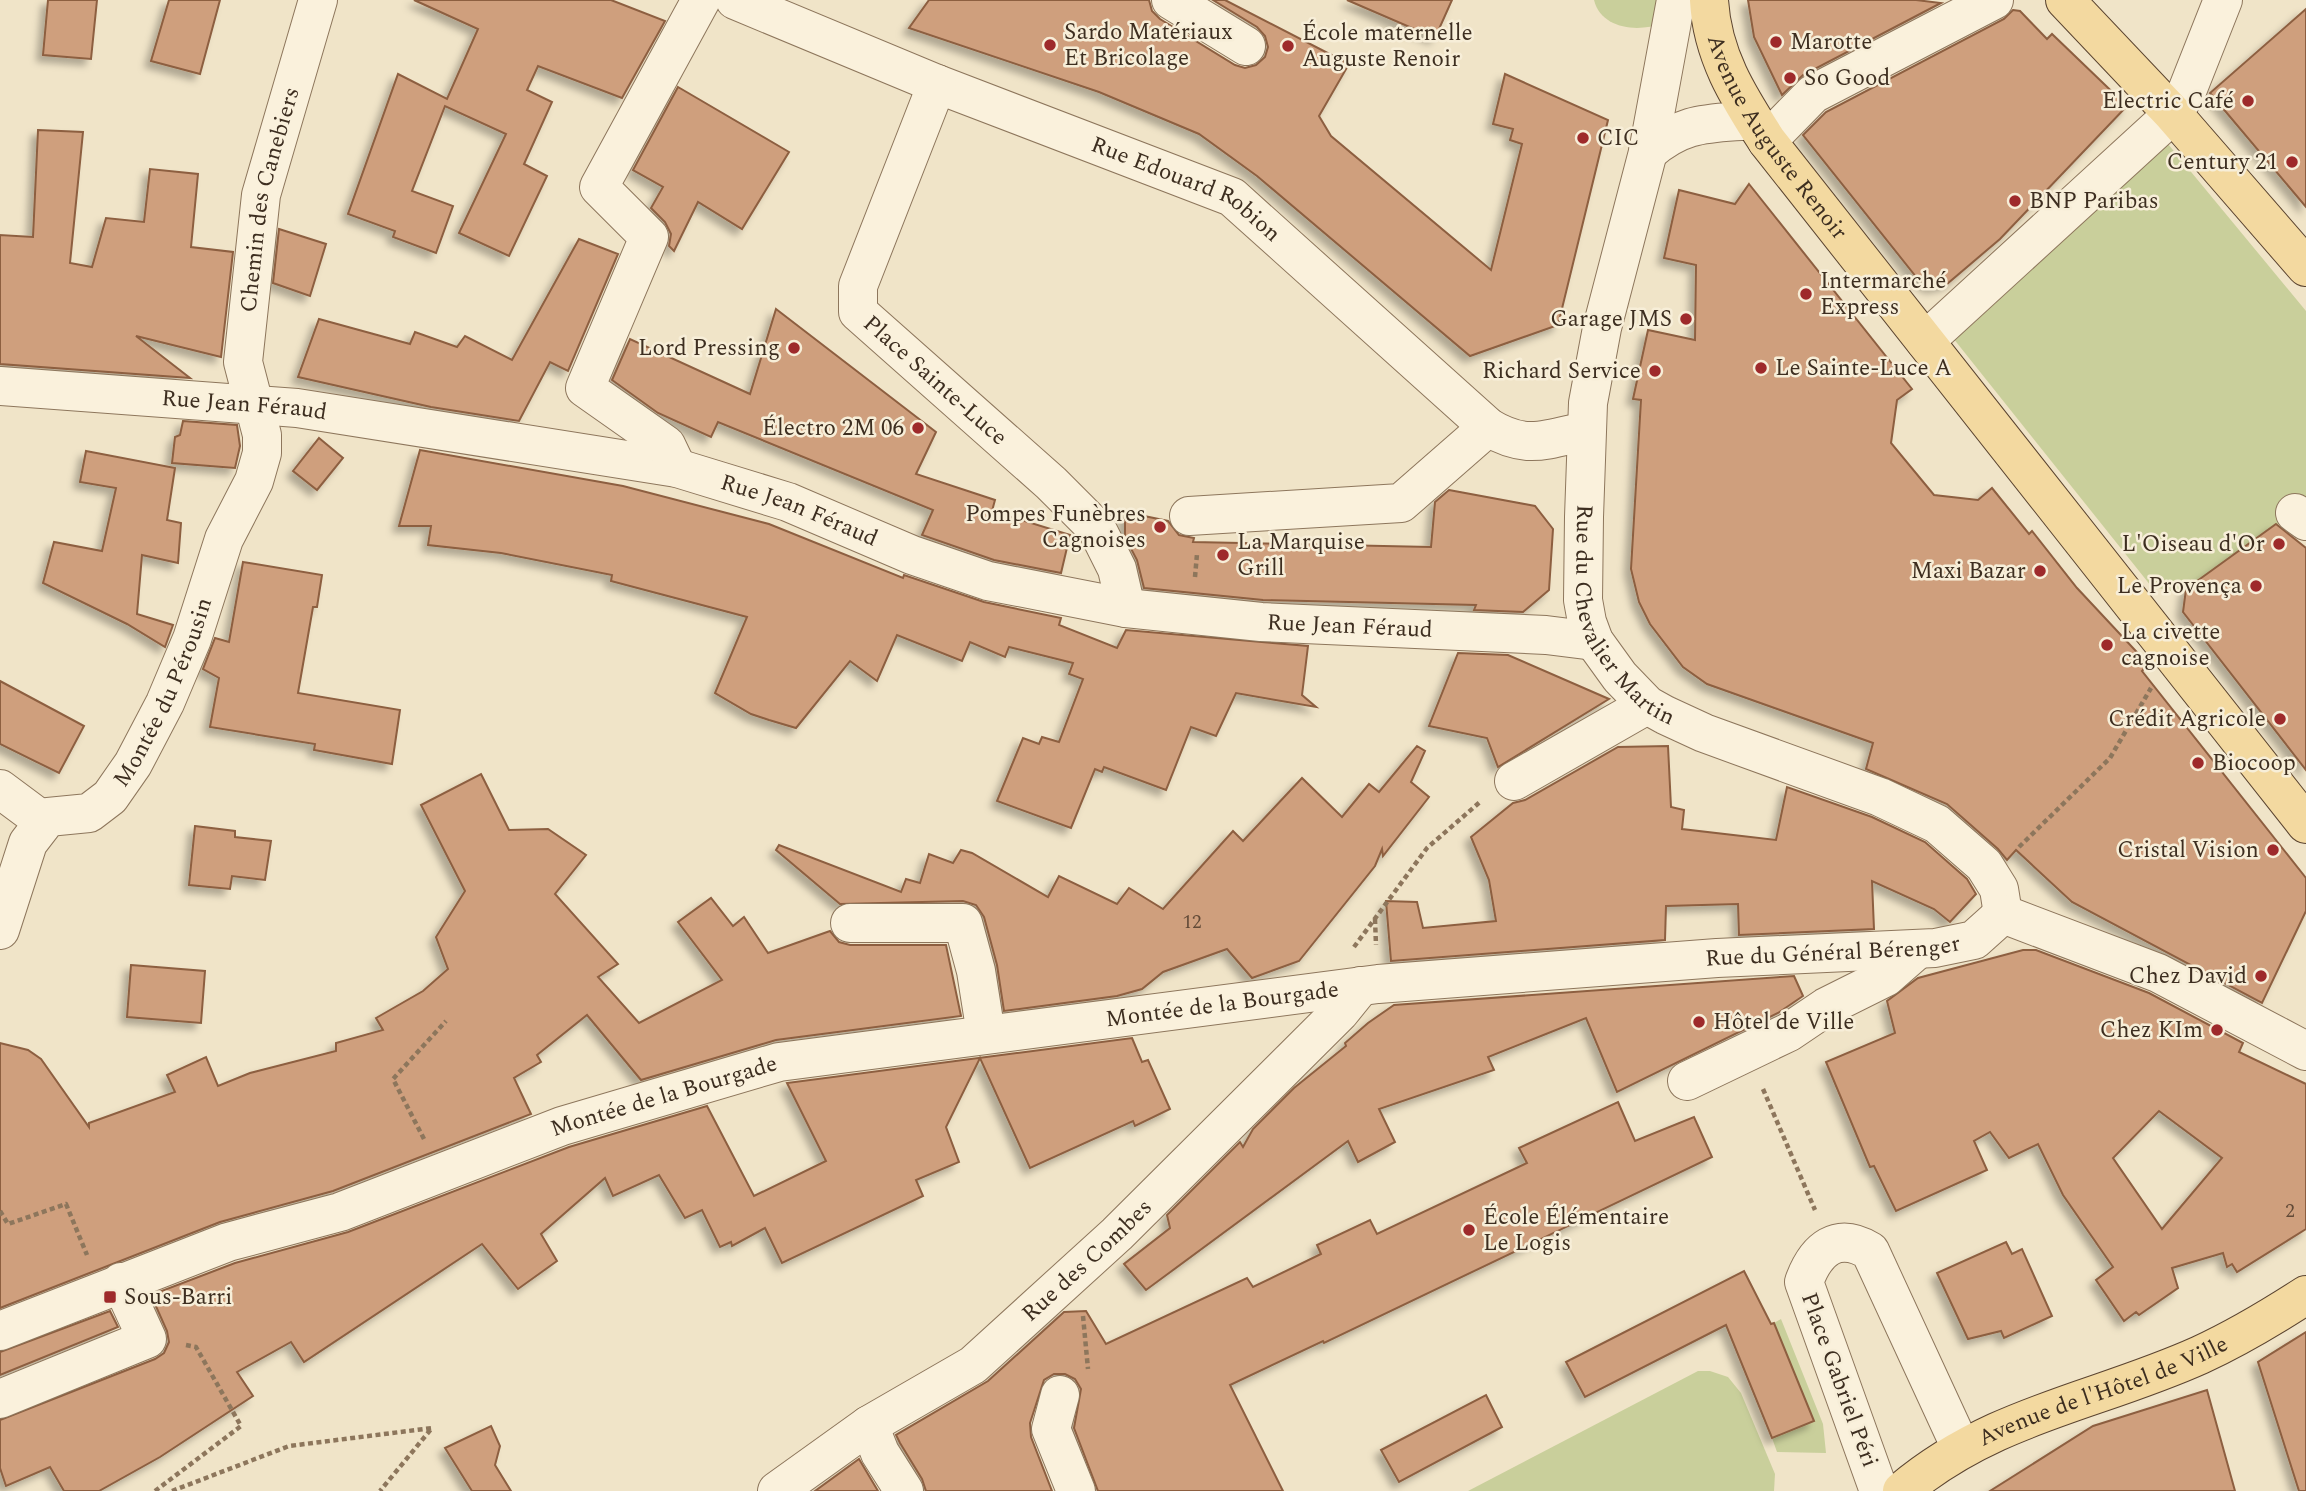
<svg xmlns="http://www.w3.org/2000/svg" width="2306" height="1491" viewBox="0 0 2306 1491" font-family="Spectral,serif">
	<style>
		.green { fill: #c9cf9b }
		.building { fill: #cf9f7d; stroke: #8d5f41; stroke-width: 2; fill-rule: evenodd; filter: url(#shadow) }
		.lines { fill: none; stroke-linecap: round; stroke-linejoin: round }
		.minor-casing { stroke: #8d765c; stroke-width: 40 }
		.major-casing { stroke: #5b4430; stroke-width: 40 }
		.path { stroke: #8d765c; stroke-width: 4.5; stroke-dasharray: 5 3.5; stroke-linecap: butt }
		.minor { stroke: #faf1dc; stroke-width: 38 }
		.major { stroke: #f3d9a0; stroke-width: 38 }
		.poi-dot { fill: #9e2a2b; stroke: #f7eed8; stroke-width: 2.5 }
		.labels { text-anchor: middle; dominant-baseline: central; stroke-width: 5; stroke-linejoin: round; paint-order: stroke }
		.number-label { font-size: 19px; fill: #624a37 }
		.poi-label { font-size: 23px; fill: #3d2e20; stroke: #f7eed8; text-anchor: start }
		.street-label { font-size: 23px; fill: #3d2e20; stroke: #f7eed8 }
	</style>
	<defs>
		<filter id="shadow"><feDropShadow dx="-6" dy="6" stdDeviation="3.5" flood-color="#0004"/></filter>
	</defs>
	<rect width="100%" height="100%" fill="#f0e4c8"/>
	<g class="green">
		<path d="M1594,0H1665L1662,23C1639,33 1601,29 1594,0Z"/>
		<path d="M2168,144L2306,311V505L2181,594L2151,586L1953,338L1966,330Z"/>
		<path d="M1781,1319L1823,1424L1826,1453L1777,1452L1772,1438L1814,1421L1774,1323Z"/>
		<path d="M1698,1371H1710L1728,1377L1741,1393L1775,1474L1774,1491H1468Z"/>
	</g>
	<g class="building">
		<path d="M48,0H97L91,59L43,55Z"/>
		<path d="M169,0H220L200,74L151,61Z"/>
		<path d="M414,0H611L665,21L622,98L538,66L527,90L552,102L524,164L547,176L509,256L459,233L506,134L445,106L412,191L453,206L436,253L393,237L395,231L348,214L398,74L447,99L478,29Z"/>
		<path d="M929,0H1149L1152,11L1160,19L1235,65L1245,68L1256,65L1265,57L1268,47L1265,36L1257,27L1213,0H1225L1349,64L1319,116L1331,136L1491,270L1522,144L1510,140L1513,129L1493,124L1505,74L1608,120L1558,325L1470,356L1257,176L1199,134L1099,92L909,28Z"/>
		<path d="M1347,0H1452L1435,38Z"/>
		<path d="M1748,0H1916L1941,3L1803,75L1782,95L1754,37Z"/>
		<path d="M2306,9V207L2210,93Z"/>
		<path d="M2013,10L2020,11L2047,39L2052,34L2127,106L2000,239L1947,284L1931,287L1917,278L1803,135L1826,112L2004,19Z"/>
		<path d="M678,87L789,152L742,229L698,202L674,251L669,246L671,234L665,222L651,208L663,187L633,170Z"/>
		<path d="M38,130L83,132L70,263L92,267L106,218L144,222L150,169L198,174L191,247L233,252L221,357L136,336L190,378L0,364V235L33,237Z"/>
		<path d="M1749,184L1912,389L1897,400L1891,443L1934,495L1978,500L1992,488L2029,534L2032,531L2077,588L2148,664L2142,671L2306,878V911L2262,1003L2072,902L2016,850L2007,860L1998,849L1947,804L1866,769L1873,743L1707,684L1683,667L1650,624L1639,602L1631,569L1641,400L1633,399L1648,330L1695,340L1696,265L1664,258L1679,190L1735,204Z"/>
		<path d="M279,229L326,244L310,296L273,283Z"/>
		<path d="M579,239L618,254L568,371L550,362L519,421L431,407L298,377L319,319L410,344L415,332L457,347L465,336L512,360Z"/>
		<path d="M776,309L936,432L916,474L995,500L992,511L1070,535L1061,573L994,560L922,535L933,510L718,422L711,437L658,413L612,380L630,339L750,394Z"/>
		<path d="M183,421L237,425L240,446L235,468L172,463L175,437L180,435Z"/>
		<path d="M319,438L343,458L317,490L293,471Z"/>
		<path d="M420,450L623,486L769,524L903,578L904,575L984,602L1061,618L1059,625L1117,648L1126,630L1308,646L1302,695L1316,707L1236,693L1216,736L1191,727L1166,790L1104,767L1102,772L1095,769L1071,828L997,801L1023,738L1039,744L1042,737L1059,742L1083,679L1069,674L1073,663L1009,647L1005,657L970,642L962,661L897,635L877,681L850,661L796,728L769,720L751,714L715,693L747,617L611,581L612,575L501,553L428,545L431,526H399Z"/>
		<path d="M86,451L175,468L167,520L181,523L178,563L142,555L137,614L173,625L165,647L127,624L43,583L54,542L102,551L116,488L80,482Z"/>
		<path d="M1449,490L1535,506L1553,529L1549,590L1523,612L1474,610L1476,605L1263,600L1144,588L1137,560L1125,537V512L1168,521L1179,535L1194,538L1193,542L1431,547L1435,502Z"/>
		<path d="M2276,524L2306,548V770L2183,612L2186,589Z"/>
		<path d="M243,562L322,575L317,607H313L298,693L400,710L392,764L314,750L315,744L210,727L219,678L203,669L215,638L229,642Z"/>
		<path d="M1458,653L1508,655L1609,699L1498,767L1487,738L1429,726Z"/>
		<path d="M0,681L84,726L59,773L0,744Z"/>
		<path d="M1417,746L1425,751L1411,782L1429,797L1383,856L1382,849L1375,866L1299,961L1252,978L1227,949L1163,972L1142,989L1117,996L1004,1011L997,965L984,917L976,905L963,901L840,904L776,850L779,845L901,892L906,879L920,883L929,854L953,863L961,850L972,853L1048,897L1059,876L1117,904L1129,888L1163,909L1233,831L1243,841L1302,778L1342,817L1369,784L1379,792Z"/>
		<path d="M1668,746L1671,807L1684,810L1682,829L1776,840L1787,787L1872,817L1925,842L1967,879L1976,894L1950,922L1934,909L1872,881L1874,929L1739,935L1738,904L1666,906L1665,940L1391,961L1386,901L1417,902L1423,928L1496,921L1489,880L1471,837L1513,803L1525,800L1618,747Z"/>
		<path d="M481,774L509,830L548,829L586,855L555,894L618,964L598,977L639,1023L722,980L678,922L711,898L733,926L744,917L768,953L830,931L839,942L850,945H946L961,1016L776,1040L641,1080L587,1015L537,1055L541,1062L514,1078L531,1114L333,1191L220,1222L0,1308V1043L28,1050L41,1059L89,1127V1123L175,1092L167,1075L206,1057L218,1086L250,1073L336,1051V1043L383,1030L376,1018L423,991L448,969L436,937L465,891L421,805Z"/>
		<path d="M195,826L235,831V837L271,841L265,880L232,876L230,889L189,885Z"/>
		<path d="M2023,950H2036L2149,993L2243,1043L2239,1052L2306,1084V1229L2237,1272L2232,1264L2227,1267L2223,1253L2172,1268L2178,1288L2139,1315L2136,1312L2124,1321L2096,1280L2113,1267L2063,1195L2038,1144L2009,1158L1990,1132L1974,1141L1987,1170L1896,1211L1874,1166L1870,1167L1826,1062L1895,1033L1887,1001L1918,978ZM2159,1111L2222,1158L2162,1229L2113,1158Z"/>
		<path d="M131,965L205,971L201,1023L127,1017Z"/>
		<path d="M1794,976L1803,996L1778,1013L1617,1092L1586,1018L1488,1057L1494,1070L1379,1109L1395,1142L1358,1162L1348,1141L1146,1290L1124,1264L1170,1228L1167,1215L1240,1142L1243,1147L1253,1129L1294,1088L1346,1046L1345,1043L1368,1023L1394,1005Z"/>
		<path d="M1132,1038L1142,1062L1148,1060L1170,1109L1135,1126L1133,1121L1030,1168L980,1058L946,1127L959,1162L916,1180L923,1196L782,1263L765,1228L732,1246L731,1242L720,1247L702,1210L685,1218L659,1175L613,1196L605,1178L541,1234L557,1261L518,1289L482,1244L304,1362L291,1342L237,1372L253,1396L160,1457L99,1491H64L50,1467L6,1486L0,1468V1420L155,1359L164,1353L169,1342L167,1331L151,1295L235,1263L348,1232L569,1147L707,1106L754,1196L826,1161L787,1083Z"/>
		<path d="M1618,1102L1635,1141L1694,1117L1712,1157L1324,1343L1323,1341L1230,1385L1283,1491H1098L1074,1428L1081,1389L1075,1379L1065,1374H1054L1044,1380L1030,1423L1031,1437L1052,1491H926L922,1479L900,1443L896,1435L988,1381L1064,1312L1086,1311L1106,1344L1247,1278L1253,1287L1321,1254L1317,1245L1370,1220L1377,1234L1527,1163L1519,1148Z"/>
		<path d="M2006,1242L2012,1254L2022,1249L2052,1316L2004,1338L2001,1331L1968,1339L1937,1273Z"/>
		<path d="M1744,1271L1771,1324L1774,1323L1814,1421L1772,1438L1726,1325L1585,1397L1566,1362Z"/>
		<path d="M110,1311L118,1327L0,1375V1352Z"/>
		<path d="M2306,1332V1491H2299L2258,1362Z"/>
		<path d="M2207,1390L2235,1491H1990L2093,1426Z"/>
		<path d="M1486,1395L1502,1427L1399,1482L1381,1450Z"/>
		<path d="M491,1426L500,1446L495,1465L511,1491H472L445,1448Z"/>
		<path d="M859,1459L878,1491H815Z"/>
	</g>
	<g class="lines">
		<g class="minor-casing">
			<g id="minor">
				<path id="s1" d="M735,0L937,84L1232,197L1488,427C1526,450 1545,440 1585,431"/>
				<path d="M1171,0L1246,46"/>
				<path id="s2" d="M1676,0L1648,152L1602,328L1588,403L1584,517L1583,600L1587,622L1594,641L1620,677L1647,705L1665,715L1704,733L1880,797L1937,824L1984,865L1999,889L2003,914"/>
				<path id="s3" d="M937,84L858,286V312L1051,483L1097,529L1117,569L1126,608"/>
				<path d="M1767,141L1813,94L1994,0"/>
				<path d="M1648,152C1684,121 1708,124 1753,120"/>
				<path d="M1925,341L2173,114L2187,91L2223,0"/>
				<path id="s4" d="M0,386L297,408L677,468L788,502L912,555L988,581L1126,608L1261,622L1546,635L1594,641"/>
				<path d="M677,468L666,445L585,388L649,237L599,187L701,0"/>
				<path d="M2295,513L2306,521"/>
				<path d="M1189,516L1401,503L1488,427"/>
				<path d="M1514,781L1647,705"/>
				<path d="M0,789L43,821"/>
				<path d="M2003,914L2158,973L2306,1051"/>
				<path d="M850,923H963L976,971L986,1034"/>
				<path id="s5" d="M0,930L28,843L48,817L89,813L110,797L133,764L165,703L192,639L224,539L254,481L262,453V435L243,362L261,195L318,0"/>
				<path d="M1687,1081L1789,1032L1826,1007L1886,977L1918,949"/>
				<path id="s6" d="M0,1331L228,1242L340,1212L562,1126L779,1062L1378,984L1717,958L1935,948L1974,940L2003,914"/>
				<path d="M1060,1395L1051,1429L1076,1491"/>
				<path d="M0,1399L147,1339L121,1282"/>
				<path d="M869,1425L880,1453L904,1491"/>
				<path id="s7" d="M777,1491L869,1425L973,1365L1117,1234L1340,1012L1361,986"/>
				<path d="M1879,1491L1804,1282C1816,1249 1837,1231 1870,1251L1961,1448"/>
			</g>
		</g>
		<g class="major-casing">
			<g id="major">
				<path id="s8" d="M1709,0C1712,55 1738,96 1767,141L2306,824"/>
				<path d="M2065,0L2173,114L2306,267"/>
				<path id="s9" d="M1902,1491C1993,1414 2096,1402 2200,1355C2237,1338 2272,1317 2306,1295"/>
			</g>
		</g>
		<g class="path">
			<path d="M1195,577L1197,554"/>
			<path d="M2019,847L2110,758L2151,688"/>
			<path d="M1375,919L1376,945"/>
			<path d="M1354,947L1427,848L1480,802"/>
			<path d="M1763,1089L1815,1210"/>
			<path d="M424,1139L393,1079L446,1021"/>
			<path d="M0,1211L8,1224L66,1204L87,1255"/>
			<path d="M1083,1316L1088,1369"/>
			<path d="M155,1491L241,1426L196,1347L186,1345"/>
			<path d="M172,1491L289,1446L432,1428L380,1491"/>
		</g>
		<use href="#minor" class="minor"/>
		<use href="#major" class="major"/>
	</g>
	<g class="poi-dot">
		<circle cx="1776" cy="42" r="7"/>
		<circle cx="1050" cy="45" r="7"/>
		<circle cx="1288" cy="46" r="7"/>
		<circle cx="1790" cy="78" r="7"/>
		<circle cx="2248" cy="101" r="7"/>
		<circle cx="1583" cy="138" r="7"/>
		<circle cx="2292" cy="162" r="7"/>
		<circle cx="2015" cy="201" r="7"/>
		<circle cx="1806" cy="294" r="7"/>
		<circle cx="1686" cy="319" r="7"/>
		<circle cx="794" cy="348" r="7"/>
		<circle cx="1761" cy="368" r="7"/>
		<circle cx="1655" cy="371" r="7"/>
		<circle cx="918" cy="428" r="7"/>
		<circle cx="1160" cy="527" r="7"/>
		<circle cx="2279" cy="544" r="7"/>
		<circle cx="1223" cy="555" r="7"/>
		<circle cx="2040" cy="571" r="7"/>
		<circle cx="2256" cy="586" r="7"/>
		<circle cx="2107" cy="645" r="7"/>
		<circle cx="2280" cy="719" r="7"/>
		<circle cx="2198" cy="763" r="7"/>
		<circle cx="2273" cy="850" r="7"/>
		<circle cx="2261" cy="976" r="7"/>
		<circle cx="1699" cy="1022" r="7"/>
		<circle cx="2217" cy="1030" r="7"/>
		<circle cx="1469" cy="1230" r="7"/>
		<rect x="103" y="1290" width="14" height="14" rx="3.5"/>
	</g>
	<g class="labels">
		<g class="number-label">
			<text x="1192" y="922">12</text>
			<text x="2290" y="1211">2</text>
		</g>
		<g class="poi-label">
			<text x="1064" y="32">Sardo Matériaux<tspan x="1064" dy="26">Et Bricolage</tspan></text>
			<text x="1302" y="33">École maternelle<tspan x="1302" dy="26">Auguste Renoir</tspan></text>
			<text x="1790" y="42">Marotte</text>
			<text x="1804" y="78">So Good</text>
			<text x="2234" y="101" text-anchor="end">Electric Café</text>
			<text x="1597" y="138">CIC</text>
			<text x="2278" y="162" text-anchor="end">Century 21</text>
			<text x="2029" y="201">BNP Paribas</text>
			<text x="1820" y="281">Intermarché<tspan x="1820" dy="26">Express</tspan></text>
			<text x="1672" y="319" text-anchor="end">Garage JMS</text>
			<text x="780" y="348" text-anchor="end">Lord Pressing</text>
			<text x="1775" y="368">Le Sainte-Luce A</text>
			<text x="1641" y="371" text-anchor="end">Richard Service</text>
			<text x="904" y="428" text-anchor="end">Électro 2M 06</text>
			<text x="1146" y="514" text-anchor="end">Pompes Funèbres<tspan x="1146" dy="26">Cagnoises</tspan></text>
			<text x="1237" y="542">La Marquise<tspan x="1237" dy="26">Grill</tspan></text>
			<text x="2265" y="544" text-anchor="end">L'Oiseau d'Or</text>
			<text x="2026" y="571" text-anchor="end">Maxi Bazar</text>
			<text x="2242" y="586" text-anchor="end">Le Provença</text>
			<text x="2121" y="632">La civette<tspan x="2121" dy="26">cagnoise</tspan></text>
			<text x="2266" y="719" text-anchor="end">Crédit Agricole</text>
			<text x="2212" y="763">Biocoop</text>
			<text x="2259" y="850" text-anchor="end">Cristal Vision</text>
			<text x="2247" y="976" text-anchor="end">Chez David</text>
			<text x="1713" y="1022">Hôtel de Ville</text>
			<text x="2203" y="1030" text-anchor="end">Chez KIm</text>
			<text x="1483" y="1217">École Élémentaire<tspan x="1483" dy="26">Le Logis</tspan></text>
			<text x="124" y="1297">Sous-Barri</text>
		</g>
		<g class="street-label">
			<text stroke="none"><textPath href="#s8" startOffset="156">Avenue Auguste Renoir</textPath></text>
			<text stroke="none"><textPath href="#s1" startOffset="490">Rue Edouard Robion</textPath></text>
			<text stroke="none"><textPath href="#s5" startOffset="828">Chemin des Canebiers</textPath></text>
			<text stroke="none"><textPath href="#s3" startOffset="346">Place Sainte-Luce</textPath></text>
			<text stroke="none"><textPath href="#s4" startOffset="245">Rue Jean Féraud</textPath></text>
			<text stroke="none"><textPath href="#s4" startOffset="812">Rue Jean Féraud</textPath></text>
			<text stroke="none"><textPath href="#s2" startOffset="640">Rue du Chevalier Martin</textPath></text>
			<text stroke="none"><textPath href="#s4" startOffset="1379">Rue Jean Féraud</textPath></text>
			<text stroke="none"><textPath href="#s5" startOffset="310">Montée du Pérousin</textPath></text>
			<text stroke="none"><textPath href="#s6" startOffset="1885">Rue du Général Bérenger</textPath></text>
			<text stroke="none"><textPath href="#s6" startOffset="1272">Montée de la Bourgade</textPath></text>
			<text stroke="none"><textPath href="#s6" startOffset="705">Montée de la Bourgade</textPath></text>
			<text stroke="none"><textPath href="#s7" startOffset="388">Rue des Combes</textPath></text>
			<text transform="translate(1839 1380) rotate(70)">Place Gabriel Péri</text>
			<text stroke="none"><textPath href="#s9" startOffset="226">Avenue de l'Hôtel de Ville</textPath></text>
		</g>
	</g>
</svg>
